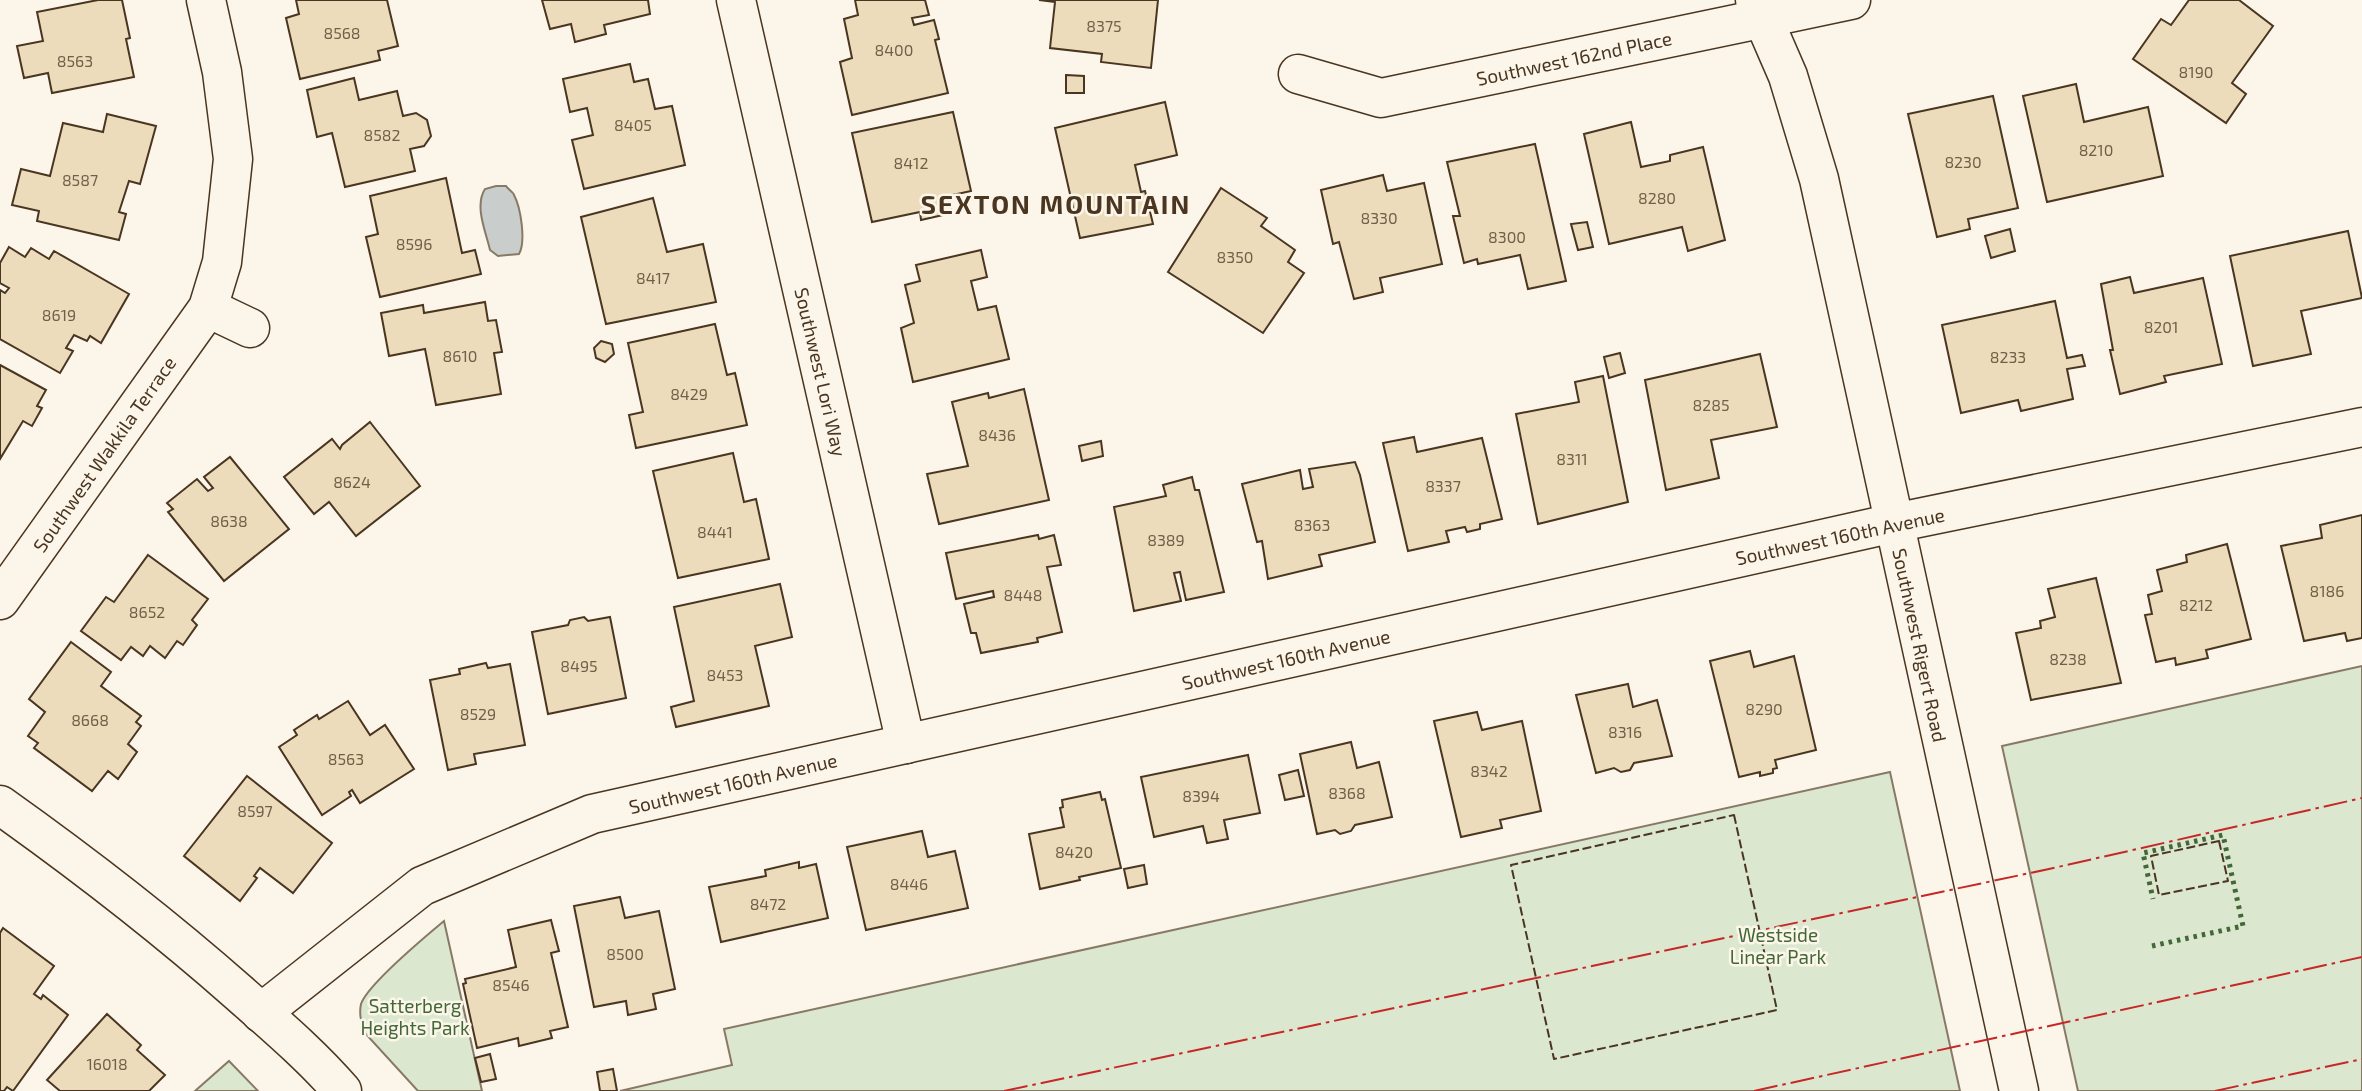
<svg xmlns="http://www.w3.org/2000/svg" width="2362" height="1091" viewBox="0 0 2362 1091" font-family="'Exo 2',sans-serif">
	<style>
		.green { fill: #dce7d0; stroke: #887966; stroke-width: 2 }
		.water { fill: #c9cecd; stroke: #887966; stroke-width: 2 }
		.building { fill: #ecdcbc; stroke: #4a3520; stroke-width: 2 }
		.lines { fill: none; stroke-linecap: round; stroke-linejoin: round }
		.minor-casing { stroke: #4a3520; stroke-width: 41 }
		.minor { stroke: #fbf6e9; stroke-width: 38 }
		.hedge { stroke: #436837; stroke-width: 5; stroke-dasharray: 3.5 5; stroke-linecap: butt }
		.fence { stroke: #4a3520; stroke-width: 2; stroke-dasharray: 9 3.5; stroke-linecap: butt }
		.power { stroke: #c62828; stroke-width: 2; stroke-dasharray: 24 5 3.5 5; stroke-linecap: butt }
		.labels { text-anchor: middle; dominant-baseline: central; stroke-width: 5; stroke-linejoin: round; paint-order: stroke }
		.number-label { font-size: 16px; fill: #725f47 }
		.street-label { font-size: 19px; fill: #4a3520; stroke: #fbf6e9 }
		.park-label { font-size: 19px; fill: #436837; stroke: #fbf6e9 }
		.district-label { font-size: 26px; font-weight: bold; letter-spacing: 2px; fill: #4a3520; stroke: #fbf6e9 }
	</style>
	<rect width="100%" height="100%" fill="#fbf6e9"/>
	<g class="green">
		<path d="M2362,666V1091H2078L2002,746Z"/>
		<path d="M1890,772L1960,1091H620L732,1065L724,1029Z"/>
		<path d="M444,921L482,1091H418L364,1032C361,1023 359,1013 361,1004C368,984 426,936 444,921Z"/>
		<path d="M229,1061L258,1091H195Z"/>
	</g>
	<path class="water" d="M496,186H506C507,188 514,193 514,195C521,208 526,242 519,254L498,256L490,250C486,232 474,206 485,189Z"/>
	<g class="building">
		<path d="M98,0H122L130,38L126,39L134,77L52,93L48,73L24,78L17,46L43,41L37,12Z"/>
		<path d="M296,0H387L398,46L378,51L380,60L300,79L286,18L299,14Z"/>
		<path d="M542,0H648L650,14L604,25L606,34L575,42L571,24L550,29Z"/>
		<path d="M855,0H925L929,15L912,18L914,25L934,20L939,39L935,40L948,93L852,115L840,62L852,58L844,19L858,15Z"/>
		<path d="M1039,0H1158L1151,68L1101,62L1102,54L1050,48L1055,2Z"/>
		<path d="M2189,0H2239L2273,26L2232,83L2246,94L2226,123L2133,59L2161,19L2171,25Z"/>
		<path d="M630,64L634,82L648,79L655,109L672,106L685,165L584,189L572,140L593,135L587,108L570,112L563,79Z"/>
		<path d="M1066,75L1084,76V93H1066Z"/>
		<path d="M354,78L359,100L397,91L403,116L416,113L427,120L431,136L424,146L410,149L415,171L345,187L332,133L317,137L307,90Z"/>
		<path d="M2076,84L2084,122L2148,107L2163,176L2047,202L2023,96Z"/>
		<path d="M1993,96L2018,208L1968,219L1970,229L1937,237L1908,114Z"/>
		<path d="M1165,102L1177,155L1135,165L1141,192L1145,191L1153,224L1080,238L1055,128Z"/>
		<path d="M953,112L971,191L948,196L952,213L921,220L920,212L872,222L852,133Z"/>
		<path d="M107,114L156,126L140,184L129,181L119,212L126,214L119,240L37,221L39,211L12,205L21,169L50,176L63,123L103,132Z"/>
		<path d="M1631,122L1641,167L1670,161V155L1703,147L1725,240L1688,251L1682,227L1609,244L1584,134Z"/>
		<path d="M1535,144L1566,281L1528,289L1520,255L1478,264L1477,259L1464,263L1453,216H1460L1447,162Z"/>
		<path d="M1383,175L1387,191L1424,183L1442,264L1380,278L1383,292L1354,299L1339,242L1333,244L1321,190Z"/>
		<path d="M446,178L462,253L475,250L481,274L380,297L366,237L378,234L370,196Z"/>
		<path d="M1221,188L1267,218L1261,226L1295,250L1288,262L1304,273L1263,333L1168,272Z"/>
		<path d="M653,198L667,252L703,244L716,302L606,324L581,217Z"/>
		<path d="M1587,222L1593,247L1578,250L1571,224Z"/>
		<path d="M2010,229L2015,251L1991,258L1985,236Z"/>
		<path d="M2348,231L2362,298L2301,311L2311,354L2253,366L2230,256Z"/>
		<path d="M9,247L25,257L31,248L49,259L54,251L129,294L101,343L90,336L87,341L74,335L66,348L73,351L60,373L0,339V290L5,293L9,288L0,283V263Z"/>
		<path d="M981,250L987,277L971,281L978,310L996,306L1009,359L913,382L901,328L914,323L905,285L920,281L916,265Z"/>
		<path d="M2130,277L2134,293L2203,278L2222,364L2164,376L2166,382L2120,394L2110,350H2113L2101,284Z"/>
		<path d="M2055,301L2067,358L2082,355L2085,366L2067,369L2073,399L2021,411L2018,400L1961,413L1942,325Z"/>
		<path d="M485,302L488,321L496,320L502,352L494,353L501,394L436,405L425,349L389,356L381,313L423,305L424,313Z"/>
		<path d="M715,324L727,375L735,373L747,425L636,448L629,415L643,412L628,343Z"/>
		<path d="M601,341L612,344L614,354L605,362L596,358L594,348Z"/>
		<path d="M1620,353L1625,373L1609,378L1604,357Z"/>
		<path d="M1760,354L1777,427L1711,440L1719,478L1666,490L1645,380Z"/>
		<path d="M0,365L46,390L37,406L42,408L32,426L23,421L0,459Z"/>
		<path d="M1603,376L1628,502L1538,524L1516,414L1579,402L1575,382Z"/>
		<path d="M1024,389L1049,500L939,524L927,474L968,466L952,402L988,393L989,398Z"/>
		<path d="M370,422L420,486L356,536L329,502L314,514L284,477L332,439L340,449L342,445Z"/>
		<path d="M1414,437L1417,452L1482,438L1502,519L1480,524V529L1467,532L1465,527L1446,531L1449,542L1408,551L1383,443Z"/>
		<path d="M1101,441L1103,456L1082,461L1079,446Z"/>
		<path d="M733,453L744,502L756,499L769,559L678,578L653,471Z"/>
		<path d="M230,457L289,529L224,581L168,512L173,509L167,503L197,479L208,491L213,488L204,477Z"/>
		<path d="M1355,462L1360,475L1375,542L1319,555L1322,566L1268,579L1262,541L1257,542L1242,484L1300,470L1303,489L1313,487L1309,469Z"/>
		<path d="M1192,477L1195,490H1199L1224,592L1186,600L1180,572L1174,573L1181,601L1134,611L1114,507L1166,496L1163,485Z"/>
		<path d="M2362,515V638L2347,641L2345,633L2304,641L2281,546L2322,538L2320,525Z"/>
		<path d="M1038,535L1039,539L1054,535L1061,565L1047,567L1062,632L1037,638L1038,642L981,653L976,633H971L964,604L994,597L993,591L956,599L946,553Z"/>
		<path d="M2227,544L2251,639L2206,650L2208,658L2176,665L2175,658L2156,662L2145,615L2152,614L2148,595L2162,591L2157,570L2187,562L2186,555Z"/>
		<path d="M148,555L208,599L192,620L197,625L183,645L177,641L165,658L150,646L143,656L131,647L121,660L81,631L106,597L114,602Z"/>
		<path d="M2096,578L2121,683L2031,700L2016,633L2041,628L2040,621L2055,617L2048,589Z"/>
		<path d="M780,584L792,637L755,646L769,706L676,727L671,707L694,701L674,607Z"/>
		<path d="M584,617L588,621L610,617L626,698L548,714L532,632L568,625L570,620Z"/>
		<path d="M71,642L111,672L101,686L141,716L136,722L141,726L128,744L137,752L118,779L108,771L92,791L34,748L38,743L28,736L45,712L29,699Z"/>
		<path d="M1750,651L1754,667L1794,656L1816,750L1775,760L1777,768L1773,769V773L1760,776V772L1739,777L1710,661Z"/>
		<path d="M486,663L488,668L510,664L525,745L474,754L476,764L448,770L430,680L460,674L459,669Z"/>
		<path d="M1628,684L1633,707L1657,700L1672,756L1634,763L1630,770L1621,772L1614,768L1596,773L1576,695Z"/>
		<path d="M348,701L370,735L385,725L414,769L360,803L352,790L349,792L351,796L322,815L279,747L297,735L294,730L317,715L319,719Z"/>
		<path d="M1477,712L1482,730L1522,721L1541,811L1500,820L1502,828L1461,837L1434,721Z"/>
		<path d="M1351,742L1357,768L1379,762L1392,817L1355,825L1351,831L1340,834L1335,830L1317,834L1300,754Z"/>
		<path d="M1248,755L1260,813L1224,820L1228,839L1207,843L1203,826L1154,837L1141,777Z"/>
		<path d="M1298,770L1304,796L1285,800L1279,775Z"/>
		<path d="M247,776L332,843L293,893L260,868L254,876L257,878L240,901L184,856Z"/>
		<path d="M1100,792L1102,800L1105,799L1121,868L1079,877L1080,880L1040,889L1029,834L1064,827L1060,808L1063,807L1062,800Z"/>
		<path d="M922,831L928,857L955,851L968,908L866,930L847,847Z"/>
		<path d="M799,862V868L816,864L828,918L721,942L709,887L766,876L765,870Z"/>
		<path d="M1144,865L1147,884L1128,888L1124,869Z"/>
		<path d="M620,897L625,918L659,911L675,989L653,994L656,1009L628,1015L626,1001L594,1007L574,906Z"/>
		<path d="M551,920L559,951L551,953L568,1027L550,1031L552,1038L519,1046L518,1038L477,1048L463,984L466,983L465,979L516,967L508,930Z"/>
		<path d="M3,928L54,966L34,994L41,999L43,995L68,1015L13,1091L7,1087L4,1091H0V933Z"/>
		<path d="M107,1014L141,1045L137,1050L165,1075L149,1091H60L47,1080Z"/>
		<path d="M490,1054L496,1079L481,1082L475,1058Z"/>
		<path d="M613,1069L617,1091H600L597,1072Z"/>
	</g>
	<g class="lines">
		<g class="minor-casing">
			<g id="minor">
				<path d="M736,0L906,744"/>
				<path d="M1755,0L1788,76L1819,179L2019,1091"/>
				<path d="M1298,74L1381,98L1851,0"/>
				<path d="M208,308L250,328"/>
				<path d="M0,600L208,308L222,262L233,159L222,72L206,0"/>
				<path d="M0,805C83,864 162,925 238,992C273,1023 311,1055 342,1091"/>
				<path d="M261,1013L422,886L592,814L1894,523L2362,427"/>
			</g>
		</g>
		<use href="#minor" class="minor"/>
		<path class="hedge" d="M2152,946L2243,926L2223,835L2143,853L2153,899"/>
		<g class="fence">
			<path d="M1734,815L1777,1010L1554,1059L1511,865Z"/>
			<path d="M2219,841L2228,881L2159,895L2151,856Z"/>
		</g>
		<g class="power">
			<path d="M1004,1091L2049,869L2362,798"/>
			<path d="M1754,1091L2362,957"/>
			<path d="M2215,1091L2362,1059"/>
		</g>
	</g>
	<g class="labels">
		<g class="number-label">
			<text x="1104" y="25">8375</text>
			<text x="342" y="32">8568</text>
			<text x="894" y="49">8400</text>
			<text x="75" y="60">8563</text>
			<text x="2196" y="71">8190</text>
			<text x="633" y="124">8405</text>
			<text x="382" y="134">8582</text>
			<text x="2096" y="149">8210</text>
			<text x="1963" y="161">8230</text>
			<text x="911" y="162">8412</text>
			<text x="80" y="179">8587</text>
			<text x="1657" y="197">8280</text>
			<text x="1379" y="217">8330</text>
			<text x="1507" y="236">8300</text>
			<text x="414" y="243">8596</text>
			<text x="1235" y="256">8350</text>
			<text x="653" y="277">8417</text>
			<text x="59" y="314">8619</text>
			<text x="2161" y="326">8201</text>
			<text x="460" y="355">8610</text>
			<text x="2008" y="356">8233</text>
			<text x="689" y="393">8429</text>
			<text x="1711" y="404">8285</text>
			<text x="997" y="434">8436</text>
			<text x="1572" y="458">8311</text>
			<text x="352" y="481">8624</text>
			<text x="1443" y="485">8337</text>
			<text x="229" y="520">8638</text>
			<text x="1312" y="524">8363</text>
			<text x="715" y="531">8441</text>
			<text x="1166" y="539">8389</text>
			<text x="2327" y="590">8186</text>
			<text x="1023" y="594">8448</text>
			<text x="2196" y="604">8212</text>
			<text x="147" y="611">8652</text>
			<text x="2068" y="658">8238</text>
			<text x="579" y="665">8495</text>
			<text x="725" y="674">8453</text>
			<text x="1764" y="708">8290</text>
			<text x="478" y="713">8529</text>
			<text x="90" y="719">8668</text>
			<text x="1625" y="731">8316</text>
			<text x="346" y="758">8563</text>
			<text x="1489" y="770">8342</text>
			<text x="1347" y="792">8368</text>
			<text x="1201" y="795">8394</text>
			<text x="255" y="810">8597</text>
			<text x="1074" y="851">8420</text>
			<text x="909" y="883">8446</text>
			<text x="768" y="903">8472</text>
			<text x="625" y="953">8500</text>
			<text x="511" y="984">8546</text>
			<text x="107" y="1063">16018</text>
		</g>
		<g class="street-label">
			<text transform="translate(1574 58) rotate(-12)">Southwest 162nd Place</text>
			<text transform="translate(821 372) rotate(77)">Southwest Lori Way</text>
			<text transform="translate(104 454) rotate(-55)">Southwest Wakkila Terrace</text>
			<text transform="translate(1840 536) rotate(-12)">Southwest 160th Avenue</text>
			<text transform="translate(1920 645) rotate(78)">Southwest Rigert Road</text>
			<text transform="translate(1286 659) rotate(-13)">Southwest 160th Avenue</text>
			<text transform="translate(733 783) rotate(-13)">Southwest 160th Avenue</text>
		</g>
		<g class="park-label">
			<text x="1778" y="934">Westside<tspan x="1778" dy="22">Linear Park</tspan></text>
			<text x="415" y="1005">Satterberg<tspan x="415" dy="22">Heights Park</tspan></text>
		</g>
		<g class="district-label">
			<text x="1056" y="203">SEXTON MOUNTAIN</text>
		</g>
	</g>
</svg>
